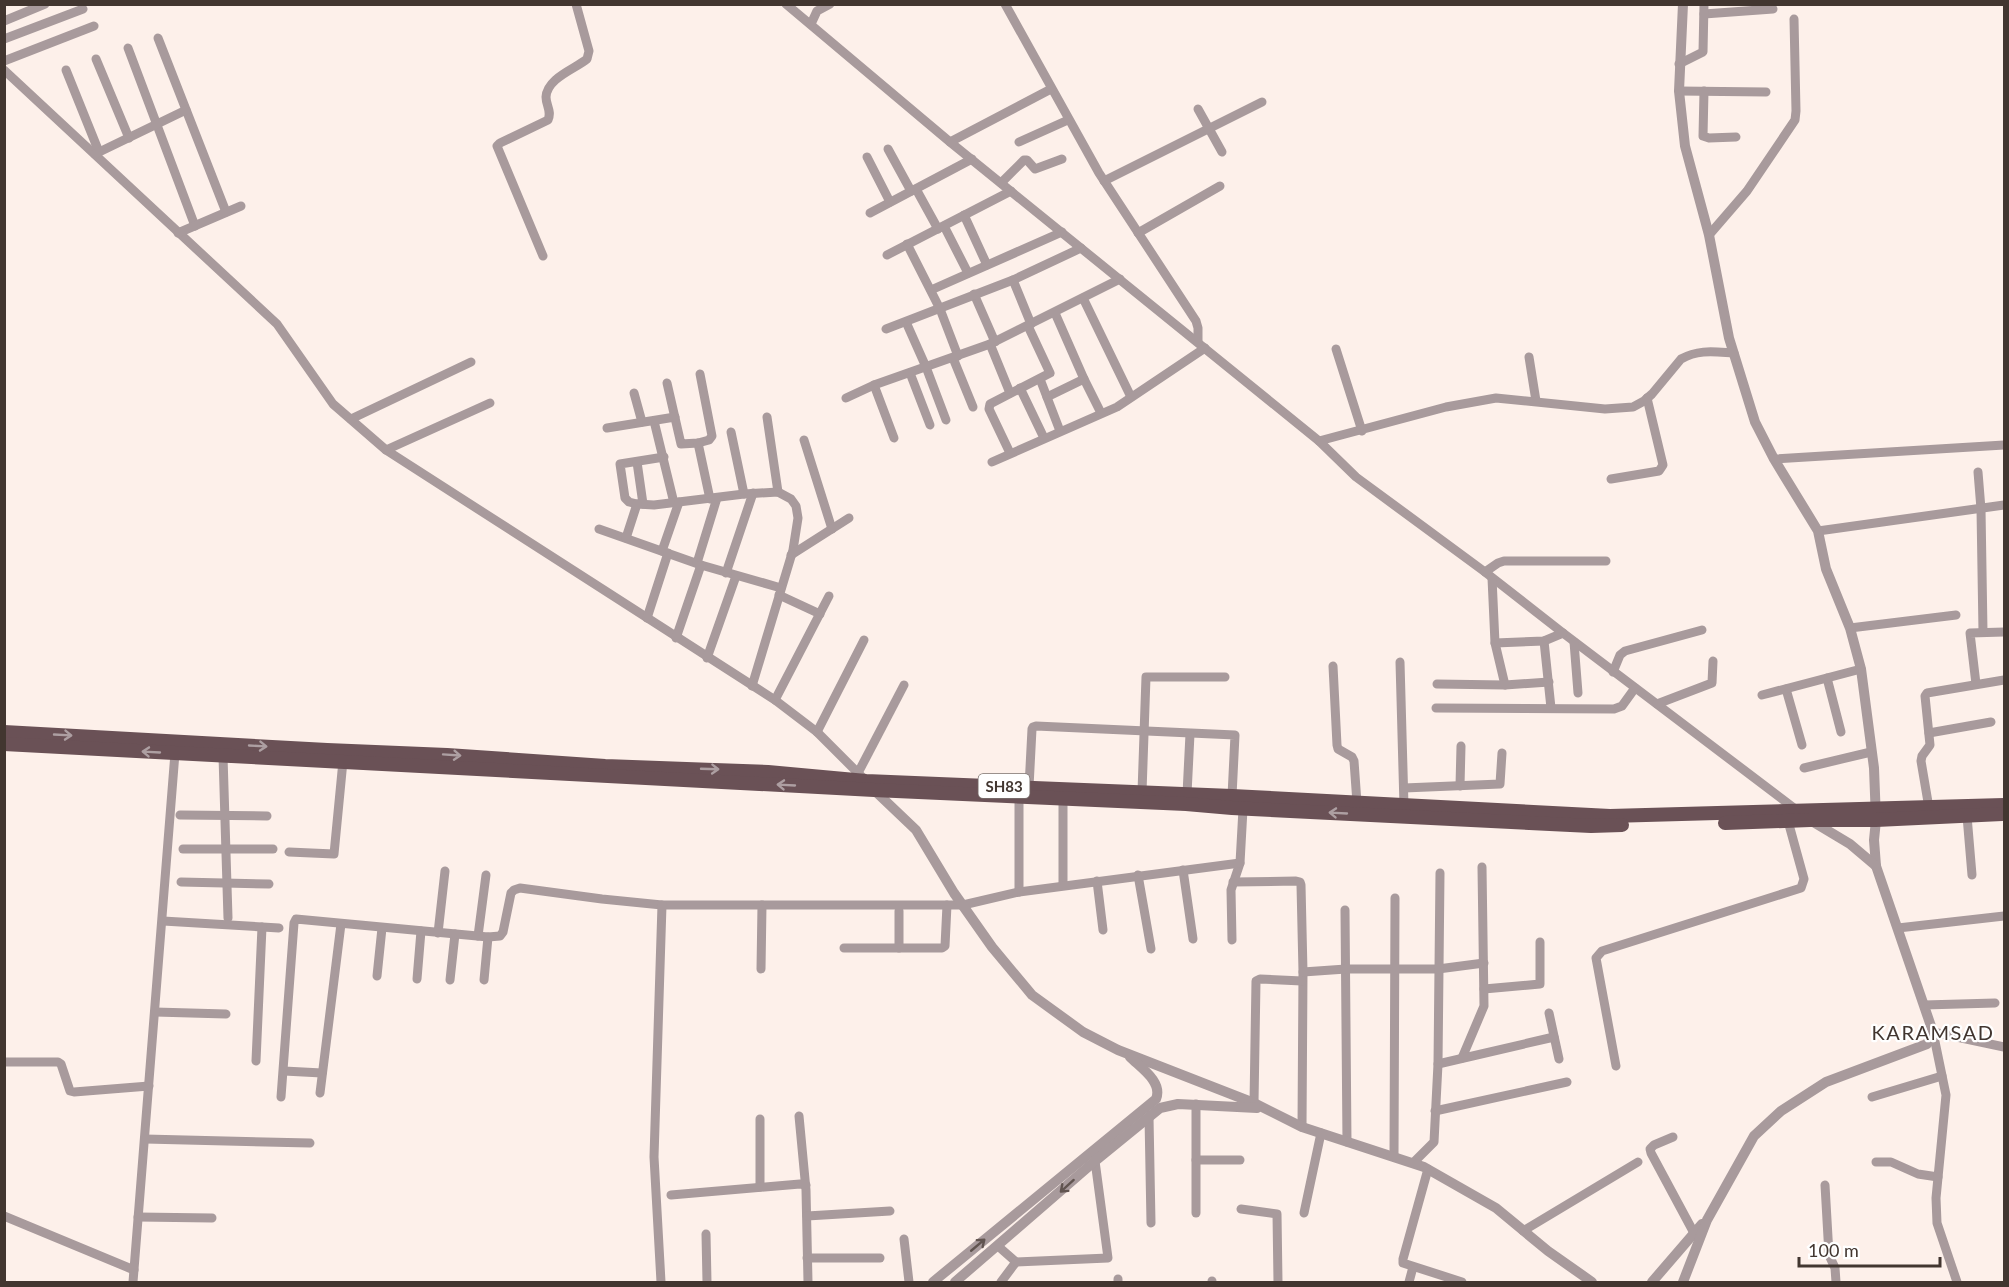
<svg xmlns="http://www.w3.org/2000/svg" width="2009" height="1287" viewBox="0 0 2009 1287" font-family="Lato,sans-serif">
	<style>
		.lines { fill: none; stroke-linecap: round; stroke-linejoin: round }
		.minor { stroke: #a89a9c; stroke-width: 9 }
		.tertiary { stroke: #a89a9c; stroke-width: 10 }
		.primary { stroke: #6a5156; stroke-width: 14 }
		.oneway { stroke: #ad9fa2 }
		.oneway2 { stroke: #615450 }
		.labels { text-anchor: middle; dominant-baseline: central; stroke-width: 4.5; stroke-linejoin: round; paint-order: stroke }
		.shield { fill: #fff; stroke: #7b726e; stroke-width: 1.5 }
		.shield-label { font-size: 15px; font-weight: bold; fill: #423630 }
		.quarter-label { font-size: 20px; letter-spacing: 1.5px; fill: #423630; stroke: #fff }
	</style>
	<rect width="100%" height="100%" fill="#fdf0ea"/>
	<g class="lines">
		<g class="minor">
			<path d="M786,4L950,142L1319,441L1356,477L1485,572L1563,633L1798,811"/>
			<path d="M1005,4L1099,173L1196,321L1198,328V342"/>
			<path d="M1704,14L1773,9"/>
			<path d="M4,21L45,4"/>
			<path d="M811,24L817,11L830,4"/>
			<path d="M158,38L226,212"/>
			<path d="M4,39L83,9"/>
			<path d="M128,48L195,226"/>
			<path d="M96,59L129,138"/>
			<path d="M4,61L94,26"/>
			<path d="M1679,64L1703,52L1704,4"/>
			<path d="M4,70L277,324L333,404L386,450L775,700L817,732L867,782"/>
			<path d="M66,70L99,152"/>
			<path d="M1679,91L1766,92"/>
			<path d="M1704,91L1703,136L1709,138L1736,137"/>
			<path d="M1198,109L1222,152"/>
			<path d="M950,142L1051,89"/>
			<path d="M1019,142L1068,120"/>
			<path d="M888,149L911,191"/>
			<path d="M95,154L186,110"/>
			<path d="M867,157L890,202"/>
			<path d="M1104,181L1262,102"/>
			<path d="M1001,183L1024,160H1027L1035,169L1062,159"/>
			<path d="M916,189L938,229"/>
			<path d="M870,213L972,159"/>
			<path d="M964,215L987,265"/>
			<path d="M944,226L968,273"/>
			<path d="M178,233L241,206"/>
			<path d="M1138,233L1220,186"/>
			<path d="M1709,235L1747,191L1795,120L1796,111L1794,19"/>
			<path d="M907,244L940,309L958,356"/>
			<path d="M887,255L1011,191"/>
			<path d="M543,256L497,146L500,143L548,120C552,111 546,106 546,97C547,78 575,69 587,59L589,51L576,4"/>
			<path d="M1013,280L1031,324"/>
			<path d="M931,290L1062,232"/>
			<path d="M974,294L995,342"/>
			<path d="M1083,298L1131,397"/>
			<path d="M1055,313L1084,379L1101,413"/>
			<path d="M906,322L926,367L946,420"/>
			<path d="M886,329L1013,280L1081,248"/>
			<path d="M990,344L1010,393"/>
			<path d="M1336,349L1362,431"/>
			<path d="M1529,357L1536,401"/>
			<path d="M953,358L973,407"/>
			<path d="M910,373L930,425"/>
			<path d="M1040,379L1060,431"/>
			<path d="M667,383L681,444L698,443L709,440L712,436L700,374"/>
			<path d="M874,385L894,438"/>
			<path d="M1020,388L1044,438"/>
			<path d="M634,393L642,422"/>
			<path d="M1047,397L1084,379"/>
			<path d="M846,398L874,385L990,344L1120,279"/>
			<path d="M767,417L778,492"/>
			<path d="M351,419L471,362"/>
			<path d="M654,421L674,503"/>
			<path d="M607,428L675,417"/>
			<path d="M731,432L744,494"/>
			<path d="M804,440L832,529"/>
			<path d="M1319,441L1446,407L1496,398L1605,409L1633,407L1644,401L1652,394L1681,359C1699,349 1715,352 1734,353"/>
			<path d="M698,443L710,499"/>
			<path d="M386,450L490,403"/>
			<path d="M1010,453L989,409L990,404L1050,373L1028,326"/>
			<path d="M664,457L620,464L625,498L629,502L637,504L654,505L744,494L778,492L791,499L796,506L798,518L793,550L752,686"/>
			<path d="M1774,459L2004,445"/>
			<path d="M637,462L643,504"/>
			<path d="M992,462L1117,407L1205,348"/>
			<path d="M1978,472L1981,509L1983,632"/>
			<path d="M1611,479L1659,471L1663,465L1647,398"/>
			<path d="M599,529L701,565L781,588"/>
			<path d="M1818,531L2004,505"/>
			<path d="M626,538L637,504"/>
			<path d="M662,551L679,502"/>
			<path d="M791,555L849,518"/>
			<path d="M697,563L717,498"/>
			<path d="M1485,572L1498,563L1504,561H1606"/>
			<path d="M726,573L753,493"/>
			<path d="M1492,578L1495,643L1505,685"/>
			<path d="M779,595L820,614"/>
			<path d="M647,618L668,553"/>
			<path d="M1850,628L1956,615"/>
			<path d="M676,638L701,565"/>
			<path d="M1544,641L1551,708"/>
			<path d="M1574,642L1578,693"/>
			<path d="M1495,643L1544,641L1563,633"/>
			<path d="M707,658L736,576"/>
			<path d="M1400,662L1404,806"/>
			<path d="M1333,666L1337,745L1338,749L1352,757L1354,761L1357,803"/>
			<path d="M1613,672L1620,655L1625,651L1702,630"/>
			<path d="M1827,678L1841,732"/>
			<path d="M1437,684L1505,685L1549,682"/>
			<path d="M1976,684L1970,633L2004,632"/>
			<path d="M1786,689L1802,745"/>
			<path d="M1762,695L1861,669"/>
			<path d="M775,700L829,596"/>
			<path d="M1657,704L1712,683L1713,661"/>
			<path d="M1436,708L1614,709L1622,706L1635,688"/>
			<path d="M817,732L864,640"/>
			<path d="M1929,733L1991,722"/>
			<path d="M223,756L228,918"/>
			<path d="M1804,768L1871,752"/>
			<path d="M858,773L904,685"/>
			<path d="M1460,786L1461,746"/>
			<path d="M1029,787L1032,729L1033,727L1036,726L1235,735L1232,796"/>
			<path d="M1404,788L1500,784L1502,753"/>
			<path d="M1142,792L1146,677H1225"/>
			<path d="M1187,794L1190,734"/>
			<path d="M1929,808L1921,761L1922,756L1930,745L1925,696L1927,693L2004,680"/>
			<path d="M180,815L267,816"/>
			<path d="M1967,816L1972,875"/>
			<path d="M183,849H273"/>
			<path d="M289,852L334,854L343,761"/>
			<path d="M1183,870L1193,939"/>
			<path d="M1138,875L1151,949"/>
			<path d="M1097,881L1103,930"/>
			<path d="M181,882L269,884"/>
			<path d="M1233,882L1296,881L1300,882L1301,885L1303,972L1302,1127"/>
			<path d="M1063,885V799"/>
			<path d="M1019,892V796"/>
			<path d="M1345,910L1347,1142"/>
			<path d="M899,911V948"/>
			<path d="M163,921L279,928"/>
			<path d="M1898,928L2004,916"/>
			<path d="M438,933L445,871"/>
			<path d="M478,936L486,875"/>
			<path d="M1232,940L1231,890L1240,863L1243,809"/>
			<path d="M844,948H942L945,946L947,905"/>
			<path d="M761,969L762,905"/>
			<path d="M1303,972L1346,969H1438L1484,963"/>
			<path d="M377,976L382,928"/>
			<path d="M417,979L421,931"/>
			<path d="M450,980L455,934"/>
			<path d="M484,980L488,937"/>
			<path d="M1484,989L1540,984V942"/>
			<path d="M1924,1005L1995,1003"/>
			<path d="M155,1012L226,1014"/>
			<path d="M1549,1013L1559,1059"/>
			<path d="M1462,1058L1484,1006L1482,867"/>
			<path d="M256,1061L262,927"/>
			<path d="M4,1062H58L61,1064L70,1091L74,1092L149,1086"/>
			<path d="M1438,1064L1554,1037"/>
			<path d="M1616,1066L1596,958L1602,951L1801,888L1804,879L1788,821"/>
			<path d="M284,1071L322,1073"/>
			<path d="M320,1093L341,924"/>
			<path d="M281,1097L294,923L296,919L488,937L500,936L503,932L511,893L514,890L520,888L602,899L662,905H963L1019,892L1240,863"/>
			<path d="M1872,1097L1942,1076"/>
			<path d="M1254,1103L1256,981L1260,979L1302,981"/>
			<path d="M1435,1111L1567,1082"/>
			<path d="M799,1116L806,1190L808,1282"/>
			<path d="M1149,1117L1151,1223"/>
			<path d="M1673,1137L1654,1145L1650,1149L1651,1153L1694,1233"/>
			<path d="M145,1139L310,1143"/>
			<path d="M1394,1157L1395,898"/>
			<path d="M1196,1160H1240"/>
			<path d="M1876,1162H1891L1918,1174L1938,1177"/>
			<path d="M1413,1163L1434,1142L1438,1064L1440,873"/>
			<path d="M1428,1169L1403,1259V1263L1462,1282"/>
			<path d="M1825,1185L1829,1255L1835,1268L1836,1282"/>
			<path d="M760,1187V1119"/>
			<path d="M671,1195L800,1184L806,1185"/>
			<path d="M1241,1209L1277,1214L1278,1282"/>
			<path d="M1196,1213V1104"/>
			<path d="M1304,1213L1321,1133"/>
			<path d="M4,1216L134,1270"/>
			<path d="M807,1216L890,1211"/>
			<path d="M138,1217L212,1218"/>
			<path d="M1523,1231L1638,1162"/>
			<path d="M706,1234L707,1282"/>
			<path d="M904,1239L909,1282"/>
			<path d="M999,1247L1016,1262L1001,1282"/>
			<path d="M807,1258H880"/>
			<path d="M1016,1262L1108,1258L1095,1161"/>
			<path d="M1118,1279V1282"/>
			<path d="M1212,1281V1282"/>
			<path d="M133,1282L175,753"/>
			<path d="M661,1282L654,1157L662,905"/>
			<path d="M1409,1282L1413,1267"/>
			<path d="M1957,1282L1937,1223L1936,1198L1946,1095L1933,1032L2004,1047"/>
		</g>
		<g class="tertiary">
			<path d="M1683,4L1679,91L1685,146L1709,235L1729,338L1755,422L1774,459L1818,531L1826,569L1850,628L1861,669L1874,768L1876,820L1874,840L1876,866"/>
			<path d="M874,790L916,830L954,893L992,947L1032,995L1083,1032L1118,1050L1254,1103L1302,1127L1424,1167L1496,1208L1548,1251L1592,1282"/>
			<path d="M933,1282L1156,1099C1163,1082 1141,1068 1130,1057"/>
			<path d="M955,1282L1095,1161L1160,1108L1178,1104L1257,1108"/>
			<path d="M1652,1282L1702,1224"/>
			<path d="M1683,1282L1707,1220L1754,1136L1781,1111L1826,1082L1927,1044L1933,1032L1876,866L1850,844L1810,820"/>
		</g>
		<g class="primary">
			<path d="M4,732L327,750L447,755L605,766L768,772L866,781L1232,796L1610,816L2004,805"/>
			<path d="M4,744L874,790L1186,804L1232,808L1591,826L1622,825"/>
			<path d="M1725,823L1810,820H1876L2002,814"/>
		</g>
	</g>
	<defs><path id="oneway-shaft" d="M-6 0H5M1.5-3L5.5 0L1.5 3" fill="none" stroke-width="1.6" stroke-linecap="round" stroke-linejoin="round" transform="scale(1.5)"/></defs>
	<g class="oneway">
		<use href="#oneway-shaft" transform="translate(63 735) rotate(3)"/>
		<use href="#oneway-shaft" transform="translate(258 746) rotate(3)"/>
		<use href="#oneway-shaft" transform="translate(151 752) rotate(-177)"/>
		<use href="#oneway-shaft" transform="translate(452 755) rotate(4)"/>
		<use href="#oneway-shaft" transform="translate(710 769) rotate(2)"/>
		<use href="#oneway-shaft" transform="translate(786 785) rotate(-177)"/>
		<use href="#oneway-shaft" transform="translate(1338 813) rotate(-177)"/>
	</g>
	<g class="oneway2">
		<use href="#oneway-shaft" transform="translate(1067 1186) rotate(138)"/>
		<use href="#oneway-shaft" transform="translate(978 1245) rotate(-40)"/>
	</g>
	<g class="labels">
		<rect class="shield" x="978.5" y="774" width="51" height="24" rx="4.5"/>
		<g class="shield-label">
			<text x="1004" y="786">SH83</text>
		</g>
		<g class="quarter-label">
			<text x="1933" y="1032">KARAMSAD</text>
		</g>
	</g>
	<rect width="2009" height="1287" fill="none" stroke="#423630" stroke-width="12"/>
	<path d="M1799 1257v9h141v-9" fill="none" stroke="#423630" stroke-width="3"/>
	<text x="1808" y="1257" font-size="18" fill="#423630" stroke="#ffffff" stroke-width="4.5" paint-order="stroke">100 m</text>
</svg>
